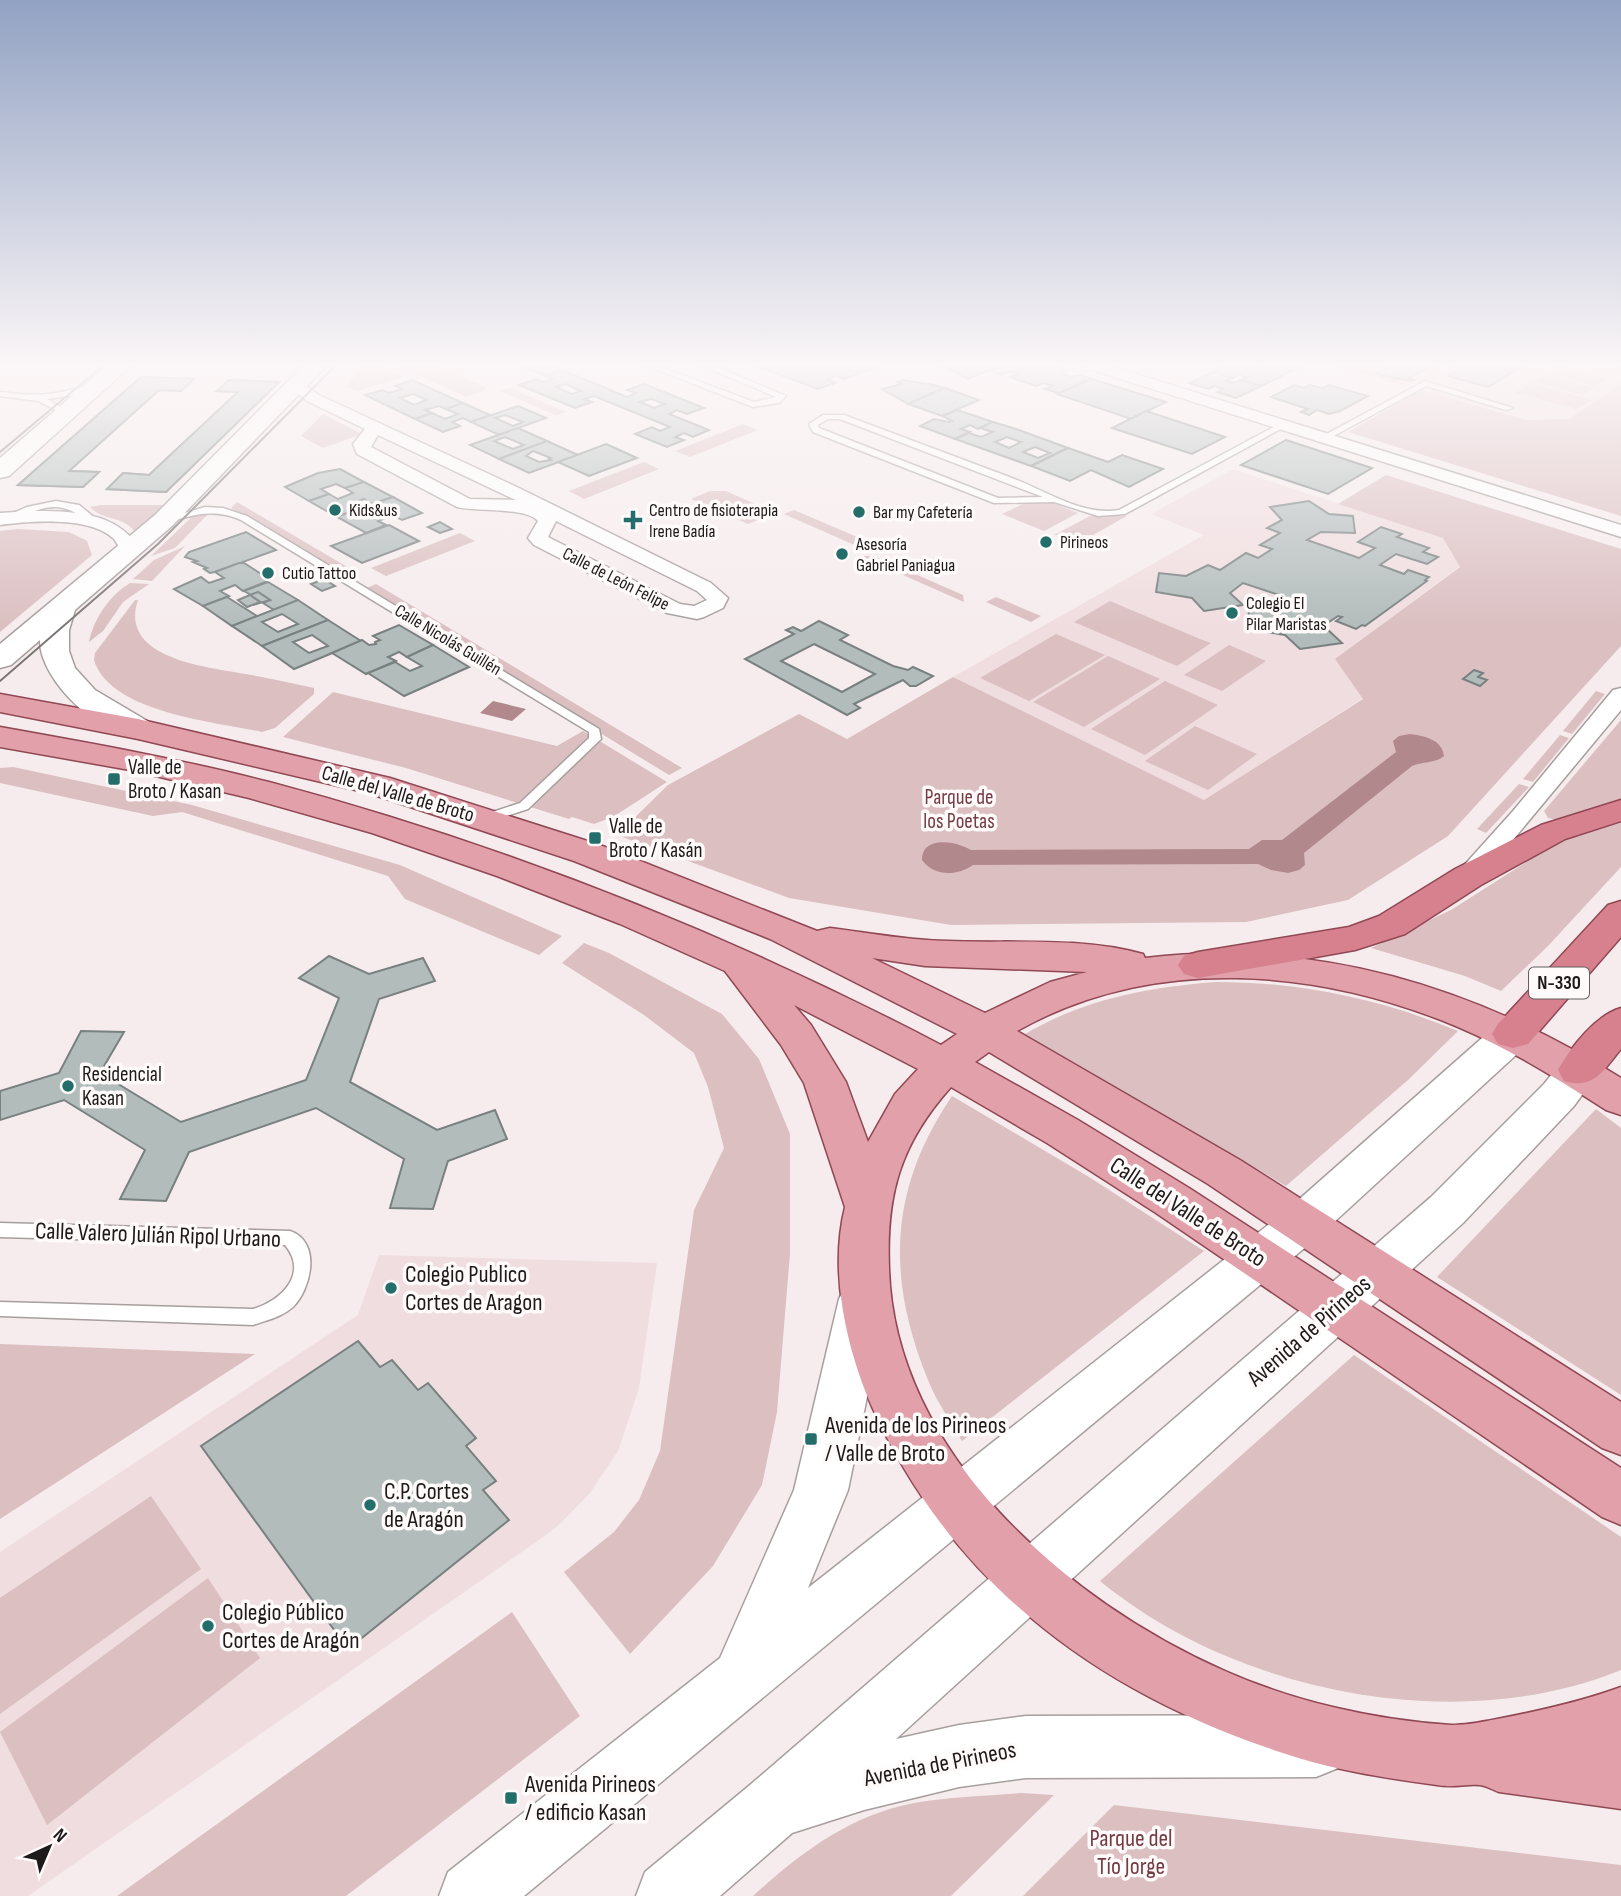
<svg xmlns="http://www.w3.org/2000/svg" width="1621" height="1896" viewBox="0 0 1621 1896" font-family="'Sofia Sans Condensed',sans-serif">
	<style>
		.built { fill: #f0dddf }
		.green { fill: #dbbfc1 }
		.water { fill: #b1888b }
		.building { fill: #b2bcbb; stroke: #788080; stroke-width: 2; fill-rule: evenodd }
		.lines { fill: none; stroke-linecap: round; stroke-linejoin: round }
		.service-casing { stroke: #a79e9e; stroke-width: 3 }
		.minor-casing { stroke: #a79e9e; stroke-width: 3 }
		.secondary-casing { stroke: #a79e9e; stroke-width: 3 }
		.primary-casing { stroke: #904854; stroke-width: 3 }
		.trunk-casing { stroke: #904854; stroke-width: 3 }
		.service { fill: #fff; fill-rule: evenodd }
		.minor { fill: #fff; fill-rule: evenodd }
		.secondary { fill: #fff; fill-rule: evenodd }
		.primary { fill: #e1a0aa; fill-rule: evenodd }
		.trunk { fill: #d7808e; fill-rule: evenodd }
		.tram { stroke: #7b7475; stroke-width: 2 }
		.poi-dot { fill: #236e6a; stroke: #fffbfb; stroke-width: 2.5 }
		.labels { text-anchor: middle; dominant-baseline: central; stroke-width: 7; stroke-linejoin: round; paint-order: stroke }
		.far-poi-label { font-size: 18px; fill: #1e1a1b; stroke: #fffbfb; text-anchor: start }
		.far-street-label { font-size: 18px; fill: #1e1a1b; stroke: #fffbfb }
		.shield { fill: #fffbfb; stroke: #625e5e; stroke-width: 2 }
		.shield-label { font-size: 19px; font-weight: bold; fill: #1e1a1b }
		.poi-label { font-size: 21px; fill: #1e1a1b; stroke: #fffbfb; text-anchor: start }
		.street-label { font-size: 21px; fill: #1e1a1b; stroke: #fffbfb }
		.park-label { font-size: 21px; fill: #743b43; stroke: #fffbfb }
		.near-street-label { font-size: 24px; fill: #1e1a1b; stroke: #fffbfb }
		.near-poi-label { font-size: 24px; fill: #1e1a1b; stroke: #fffbfb; text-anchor: start }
		.near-park-label { font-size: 24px; fill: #743b43; stroke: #fffbfb }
	</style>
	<rect width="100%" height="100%" fill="#f6eced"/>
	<g class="built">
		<path d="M1327,364H1611L1621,373V385L1569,419L1527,420Z"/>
		<path d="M1233,469L1443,538L1460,566L1335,659L1363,698L1204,800L953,677L1204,535L1151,514Z"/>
		<path d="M379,1255L657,1263L639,1388L618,1451L590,1493L560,1524L539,1540L28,1896H0V1552L358,1315Z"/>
	</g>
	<g class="green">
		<path d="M366,364H375L403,377L357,391L346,386Z"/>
		<path d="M415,364H433L486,387L483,391L466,397L402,368Z"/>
		<path d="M1327,364H1393L1377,374L1399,380L1395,383Z"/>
		<path d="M1559,367L1606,379L1595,386L1548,374Z"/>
		<path d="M1544,375L1593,388L1582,395L1533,382Z"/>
		<path d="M1530,383L1591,400L1577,409L1515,393Z"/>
		<path d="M1621,385V516L1348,432L1421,390L1527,420L1569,419Z"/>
		<path d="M510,388L566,412L556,415L500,391Z"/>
		<path d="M323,414L362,434L323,448L301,436Z"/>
		<path d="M743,424L758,430L690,457L675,451Z"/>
		<path d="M644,462L659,469L584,499L569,491Z"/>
		<path d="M1386,475L1621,549V646L1448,836L1348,900L1246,922L951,925L789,898L617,835L668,785L799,714L847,739L953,677L1204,800L1363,699L1335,659L1460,567L1443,538L1338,504Z"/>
		<path d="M710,491H726L764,508L763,513L767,516L748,524L691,499Z"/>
		<path d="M1029,501H1048L1078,513L1044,531L1002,514Z"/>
		<path d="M237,502L349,568L338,572L231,508Z"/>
		<path d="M101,505H164L136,533C122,514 104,522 90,507Z"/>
		<path d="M212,510L175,548L151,556L197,512Z"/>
		<path d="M794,510L869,542L859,547L784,514Z"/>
		<path d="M1090,516H1127L1093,535H1054Z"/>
		<path d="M18,529L69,532L87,541L92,555L0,632V531Z"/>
		<path d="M460,533L475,541L386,576L371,568Z"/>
		<path d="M185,546L152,581L133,579L154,560Z"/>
		<path d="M860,556H874L963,595L964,602Z"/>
		<path d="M130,583L149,584L123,602L103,631L89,642C94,618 110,595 130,583Z"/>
		<path d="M376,584L682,768L669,775L364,589Z"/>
		<path d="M996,597L1041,616L1031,622L986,602Z"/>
		<path d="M135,600H138C118,659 208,667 246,674C269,678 291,683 314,688V694L275,728L262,732C217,722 110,713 94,660L95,653Z"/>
		<path d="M1110,601L1200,639L1211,643L1177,666L1074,622Z"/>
		<path d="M1056,634L1105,655L1029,701L980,678Z"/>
		<path d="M1229,645L1266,661L1222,691L1184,675Z"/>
		<path d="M1108,656L1160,679L1084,727L1033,702Z"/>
		<path d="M1165,681L1218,705L1145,755L1091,729Z"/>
		<path d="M1596,691L1605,694L1572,734L1563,731Z"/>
		<path d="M333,692L557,746L583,731L667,782L613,817L594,824L572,817L569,819L406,768L283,737Z"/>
		<path d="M1621,720V800L1558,820L1548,818L1544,811Z"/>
		<path d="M1195,726L1257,754L1208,790L1145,761Z"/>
		<path d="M1560,735L1569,738L1533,782L1523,779Z"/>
		<path d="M13,767L192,805L400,865L562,936L539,955L405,899L388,876L182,812L153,816L0,783V768Z"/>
		<path d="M1519,784L1529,787L1486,833L1477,829Z"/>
		<path d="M1621,819V867L1548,946L1501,991L1465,976L1371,948L1451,910L1564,838Z"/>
		<path d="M584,943L609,953L722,1014L759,1059L790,1134V1253L777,1412L762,1485L713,1566L630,1654L564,1572L614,1532L639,1500L660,1451L694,1210L724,1148L708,1087L694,1053L644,1015L562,963Z"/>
		<path d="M1217,982C1300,982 1381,999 1458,1031L1408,1080L1286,1186L1025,1034C1085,999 1148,987 1217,982Z"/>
		<path d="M952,1096L1089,1177L1204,1251L962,1441C951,1421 936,1401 928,1380C886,1277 889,1189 952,1096Z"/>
		<path d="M1596,1109L1621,1128V1395L1437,1277Z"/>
		<path d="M0,1344L255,1354L0,1519Z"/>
		<path d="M1354,1355L1621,1537V1670C1457,1737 1236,1693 1100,1581Z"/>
		<path d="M151,1496L201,1569L0,1714V1598Z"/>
		<path d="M208,1578L260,1658L47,1825L0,1732Z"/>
		<path d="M512,1612L580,1716L346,1896H117Z"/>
		<path d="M1021,1793L1054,1795L951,1896H753C799,1854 850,1815 914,1803C948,1797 986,1796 1021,1793Z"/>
		<path d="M1114,1805L1621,1865V1896H1023Z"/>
	</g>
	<g class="water">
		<path d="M493,701L526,709L512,721L480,713Z"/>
		<path d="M1410,734C1424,736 1442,739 1444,756C1434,764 1423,761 1412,766L1304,853L1305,865L1299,870L1288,873L1271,870L1258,864L973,865C957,876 935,877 922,860C922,835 956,841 971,850L1249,849L1262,840H1282L1396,752L1393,741L1399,736Z"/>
	</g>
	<g class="building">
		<path d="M562,364L553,367L562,370L546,376L519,365Z"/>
		<path d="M751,364H835L860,373L845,379L836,376L830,378L828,380L835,383L818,389Z"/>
		<path d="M835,364H884L860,373Z"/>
		<path d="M1004,364L1037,366L1046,364L1067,371L1062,374L1071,377L1081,375L1092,379L1059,393L1045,389L1053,386L1043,383L1036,386L1010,377L1018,374L1009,371L1002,375L989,370Z"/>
		<path d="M1004,364L968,379L941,365L944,364Z"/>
		<path d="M1230,364H1261L1251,369L1259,371L1270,366L1265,364H1306L1261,386L1241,380L1247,377L1239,374L1233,378L1213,372Z"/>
		<path d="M1394,364H1393H1436L1409,378L1414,380L1411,381L1376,374Z"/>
		<path d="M1449,364H1526L1488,387L1448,376L1462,368Z"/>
		<path d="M562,370L627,397L636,393L627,390L644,384L704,408L687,414L677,410L669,414L709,430L693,437L684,433L675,437L684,440L667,447L635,434L652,427L660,431L670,427L594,396L584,399L592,402L575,408L519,385L537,379L544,382L553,379L546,376ZM566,384L581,391L572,394L556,387ZM651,399L665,404L654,408L640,402Z"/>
		<path d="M1213,372L1233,378L1226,381L1234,383L1241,380L1261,386L1236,398L1217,392L1223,389L1215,386L1208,389L1189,383Z"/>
		<path d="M141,377L194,379L181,391L159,390L69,471L99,472L83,487L18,485Z"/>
		<path d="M141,377L194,379L181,391L159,390L69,471L99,472L83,487L18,485Z"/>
		<path d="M1092,379L1166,402L1131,419L1057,394Z"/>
		<path d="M229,380L279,382L166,492L107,489L123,473L149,475L238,392L217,391Z"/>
		<path d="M229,380L279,382L166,492L107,489L123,473L149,475L238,392L217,391Z"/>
		<path d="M412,380L463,403L446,409L439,406L425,410L432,413L415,419L365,395L382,390L389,393L402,389L395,386ZM413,394L427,400L414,405L400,398Z"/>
		<path d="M903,380L934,385L945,388L908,404L882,389L901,384L897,382Z"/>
		<path d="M1294,385L1304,388L1310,385L1323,388L1329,385L1368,396L1340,411L1329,414L1317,410L1309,415L1301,412L1308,409L1271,397Z"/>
		<path d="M945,388L979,400L942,416L908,404Z"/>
		<path d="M463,403L490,415L471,422L463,418L452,422L460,426L443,432L415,419L432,413L445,419L458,414L446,409Z"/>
		<path d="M518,406L546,418L499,435L471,422ZM505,415L523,422L513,426L495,418Z"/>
		<path d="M957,410L993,422L978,429L970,425L961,429L970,432L955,439L920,426L934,419L949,422L952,421L943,416Z"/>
		<path d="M1146,411L1225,437L1192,454L1112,428Z"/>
		<path d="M993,422L1016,429L1068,448L1031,466L955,439L969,433L981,437L993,432L980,428ZM1007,437L1021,442L1009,448L995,442ZM1035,447L1050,453L1038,458L1023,452Z"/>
		<path d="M518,428L547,441L499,459L470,445ZM505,437L524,445L513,449L494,441Z"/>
		<path d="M1286,440L1372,468L1328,494L1241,465Z"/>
		<path d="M547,441L578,455L529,473L499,459ZM533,451L551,458L549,459L551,460L539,462L526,456Z"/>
		<path d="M606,444L637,458L589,476L558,462Z"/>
		<path d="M1068,448L1108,462L1122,455L1163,469L1129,487L1091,470L1070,481L1031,466Z"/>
		<path d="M340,469L364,482L345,488L336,484L321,489L329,494L309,501L285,487L318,473Z"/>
		<path d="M364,482L393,497L372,504L364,499L349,504L357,509L337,517L309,501L329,494L338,499L353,493L345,488Z"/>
		<path d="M393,497L422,513L402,520L393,515L378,521L386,525L366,533L337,517L357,509L367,515L382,509L372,504Z"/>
		<path d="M1309,501L1329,514L1353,516L1355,533L1321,532L1307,540L1359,558L1375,548L1358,542L1381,527L1402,534L1397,537L1429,548L1423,552L1438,557L1427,564L1396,554L1380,565L1404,574L1408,570L1429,577L1425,580L1427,581L1365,626L1362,625L1356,629L1336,621L1342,617L1338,616L1326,624V628L1342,643L1300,649L1285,635L1248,629L1249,607L1278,610L1297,601L1243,583L1230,593L1243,605L1204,611L1192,598L1156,592L1159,573L1186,576L1208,565L1220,570L1246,553L1258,558L1272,549L1260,545L1280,533L1267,528L1282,520L1270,507Z"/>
		<path d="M440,522L452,529L440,533L428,527Z"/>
		<path d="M389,525L419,541L362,563L331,546Z"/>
		<path d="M246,532L276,550L215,572L210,573L204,569L207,568L193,562L197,561L185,557L189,552Z"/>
		<path d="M239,563H244L269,579L268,581L243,591L235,585L220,591L229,596L203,606L174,589L201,577L209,583L224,578L215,572Z"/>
		<path d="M324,579L335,586L322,591L311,584Z"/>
		<path d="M268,582L298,600L274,610L263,603L270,600L258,592L251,595L244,591Z"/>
		<path d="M258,592L270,600L253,605L260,602L250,595Z"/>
		<path d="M250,595L260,602L247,607L238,600Z"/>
		<path d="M227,597L246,609L257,616L232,626L203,606Z"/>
		<path d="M298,600L328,620L262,646L232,626ZM282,614L298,624L278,632L262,622Z"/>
		<path d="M328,620L361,641L294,669L262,646ZM312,635L328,646L309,653L293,642Z"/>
		<path d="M819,621L848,635L840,640L893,666L908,670L913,667L933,676L916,686H910L903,680L854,704L860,708L847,715L745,659L794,634L786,630L793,627L801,631ZM814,644L875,674L842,692L781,661Z"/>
		<path d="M399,625L433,645L407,657L399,652L388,657L396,661L366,674L332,653L362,640L369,645L376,644L375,642L380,640L373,636Z"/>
		<path d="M433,645L469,667L404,696L368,673L395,662L410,671L422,666L407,657Z"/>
		<path d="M1474,670L1483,673L1478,677L1487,680L1480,686L1463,679Z"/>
		<path d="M329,956L369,974L423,958L435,981L379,999L350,1082L437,1130L495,1110L507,1139L448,1161L433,1209L390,1208L404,1159L316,1108L189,1152L166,1201L120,1199L145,1150L64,1100L0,1120V1091L59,1073L81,1031L124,1032L100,1073L181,1122L306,1080L339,998L299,978Z"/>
		<path d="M358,1341L380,1367L392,1360L418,1390L428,1383L476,1438L466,1446L496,1481L483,1490L509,1520L348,1649L201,1446Z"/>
	</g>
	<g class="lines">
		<g class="service-casing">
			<g id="service">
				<path d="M642,364H653L754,402L776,397L698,364H709L786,396L779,403L753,407Z"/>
				<path d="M1425,381L1513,408L1506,410L1426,386L1328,439L1321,437Z"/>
				<path d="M94,384L98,386L97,388L70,396L47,399L68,411L69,413L65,415L38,401L0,396V392C40,397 55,395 94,384Z"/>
				<path d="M823,415H844C900,436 956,457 1012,478C1046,491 1082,516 1119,510L1281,423L1288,425L1125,514L1098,516L1054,502L994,503L813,432L809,424ZM828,419H840L1043,497L998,498L819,428L818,425Z"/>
				<path d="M56,501L79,505L100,522L92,524C56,496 46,508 7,521L2,518L27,507Z"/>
				<path d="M205,507L223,508L247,516L599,729L601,739L528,809L488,822H480L478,819L480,816L520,803L589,738V732L241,520C213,508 193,515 165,523L160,520Z"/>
				<path d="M0,1223L290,1231C322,1242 311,1289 293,1307C282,1317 267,1320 253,1325L0,1316V1302L253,1309C281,1301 309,1274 285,1245L0,1237Z"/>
			</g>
		</g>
		<g class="minor-casing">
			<g id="minor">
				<path d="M1080,364H1104L1621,525V537L1083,367Z"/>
				<path d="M297,380L319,395L519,488L711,583L728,598L723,608L704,617L697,619L667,613L534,545L528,538L538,521C527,507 478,512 457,507L357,454L353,444L365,429L307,401L289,385ZM378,435L507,496L516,500L470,499L371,447ZM556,521L697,591L707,600L694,606L680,604L548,537Z"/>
				<path d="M31,511C71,511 116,511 139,548L136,552H122C119,548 117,542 113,538C88,516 31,521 0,525V513Z"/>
				<path d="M1621,688V710L1477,883L1468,885L1459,883L1455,877L1459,871L1513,811L1613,690Z"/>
			</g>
		</g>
		<g class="secondary-casing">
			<g id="secondary">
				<path d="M109,364H133L9,476L0,478V458Z"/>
				<path d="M305,364H328L173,525L75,610L69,630V651L75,668L95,690L149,722L154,729L149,736C109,746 39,682 40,640L11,665L0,668V644L155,515Z"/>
				<path d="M1513,1020L1528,1024L1534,1034L1528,1044L1319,1236L524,1896H439L448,1872L720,1658L794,1490L839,1299L846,1285L863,1279L880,1285L887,1299L848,1490L808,1588L1287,1210L1498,1024Z"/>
				<path d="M1579,1055L1594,1059L1600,1070L1574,1106L1463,1223L896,1739L959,1725L1026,1716L1316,1715L1338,1724L1347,1746L1338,1768L1316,1777L1026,1778L959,1787L864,1810L792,1833L720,1896H636L645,1872L750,1785L1431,1197L1544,1084L1564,1059Z"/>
			</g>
		</g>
		<g class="primary-casing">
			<path id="primary" d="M0,694L138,719L390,778L600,845L817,931L830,928C862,932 895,938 927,940C997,945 1074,935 1143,954L1145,958C1317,938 1476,987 1621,1078V1115L1606,1110C1558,1079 1510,1049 1458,1027C1318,968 1153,954 1017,1031L1240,1160L1621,1402V1455L1602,1448L1208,1184L989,1052L975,1062L1078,1120L1189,1188L1621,1468V1525L1602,1517L1156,1213L1047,1143L951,1087C901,1143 886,1193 889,1268C894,1453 1068,1602 1225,1671C1295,1702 1375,1720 1451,1725C1467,1725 1482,1722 1497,1719C1539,1711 1580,1702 1621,1687V1809L1499,1792C1493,1790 1485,1785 1479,1785C1466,1784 1452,1788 1437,1785C1385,1778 1333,1770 1283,1753C1099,1693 953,1586 872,1407C846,1348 829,1271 845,1207L804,1083L781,1045L725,971L620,924L497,876L372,833L249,798L130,770L0,747V727C90,743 180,759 269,782C502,844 727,933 941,1045L957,1034L770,939L574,861L368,793L138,739L0,712ZM872,958L925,966L1087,972L1050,982L985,1013ZM794,1005L918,1069L895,1094L868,1142L846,1082L811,1025Z"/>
		</g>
		<g class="trunk-casing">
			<g id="trunk">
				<path d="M1621,800V821L1565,839L1481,885L1405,934L1355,950L1198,978L1184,974L1178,965L1184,956L1198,952L1349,927L1379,916L1455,869L1541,825Z"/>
				<path d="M1621,901V937L1528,1044L1513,1048L1498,1044L1492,1034L1498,1024L1608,905Z"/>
				<path d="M1621,1008V1049C1603,1070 1595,1090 1564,1081L1558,1070C1571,1047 1596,1015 1621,1008Z"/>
			</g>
		</g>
		<use href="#service" class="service"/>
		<use href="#minor" class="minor"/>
		<use href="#secondary" class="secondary"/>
		<use href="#primary" class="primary"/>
		<use href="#trunk" class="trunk"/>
		<g class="tram">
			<path d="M0,452L105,364"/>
			<path d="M0,681L158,544L337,364"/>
		</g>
	</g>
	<linearGradient id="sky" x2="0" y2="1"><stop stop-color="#92a2c3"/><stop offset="0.58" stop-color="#fbf6f7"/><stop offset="1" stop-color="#fbf6f7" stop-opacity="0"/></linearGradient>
	<rect width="1621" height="629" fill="url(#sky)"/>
	<g class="poi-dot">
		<circle cx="335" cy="510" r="7"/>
		<circle cx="859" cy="512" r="7"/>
		<path d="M629.5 509.5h7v7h7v7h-7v7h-7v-7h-7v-7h7z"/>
		<circle cx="1046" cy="542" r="7"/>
		<circle cx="842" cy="554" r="7"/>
		<circle cx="268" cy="573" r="7"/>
		<circle cx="1232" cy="613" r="7"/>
		<rect x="107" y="772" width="14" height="14" rx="3.5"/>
		<rect x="588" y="831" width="14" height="14" rx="3.5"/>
		<circle cx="68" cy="1086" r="7"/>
		<circle cx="391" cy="1288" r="7"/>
		<rect x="804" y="1432" width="14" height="14" rx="3.5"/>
		<circle cx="370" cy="1505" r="7"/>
		<circle cx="208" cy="1626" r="7"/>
		<rect x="504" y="1791" width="14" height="14" rx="3.5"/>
	</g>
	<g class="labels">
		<g class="far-poi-label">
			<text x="349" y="510">Kids&amp;us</text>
			<text x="649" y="510">Centro de fisioterapia<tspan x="649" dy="21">Irene Badía</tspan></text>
			<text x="873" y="512">Bar my Cafetería</text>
			<text x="1060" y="542">Pirineos</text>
			<text x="856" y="544">Asesoría<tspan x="856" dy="21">Gabriel Paniagua</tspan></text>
			<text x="282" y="573">Cutio Tattoo</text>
			<text x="1246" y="603">Colegio El<tspan x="1246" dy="21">Pilar Maristas</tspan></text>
		</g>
		<g class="far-street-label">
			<text transform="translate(616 579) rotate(27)">Calle de León Felipe</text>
			<text transform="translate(448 640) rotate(31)">Calle Nicolás Guillén</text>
		</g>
		<rect class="shield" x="1529" y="967.5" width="60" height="31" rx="5"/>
		<g class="shield-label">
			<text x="1559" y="983">N-330</text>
		</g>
		<g class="poi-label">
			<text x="128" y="767">Valle de<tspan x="128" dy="24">Broto / Kasan</tspan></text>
			<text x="609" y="826">Valle de<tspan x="609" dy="24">Broto / Kasán</tspan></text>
			<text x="82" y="1074">Residencial<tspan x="82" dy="24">Kasan</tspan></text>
		</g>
		<g class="street-label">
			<text transform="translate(398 794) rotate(16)">Calle del Valle de Broto</text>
		</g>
		<g class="park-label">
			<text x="959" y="797">Parque de<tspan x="959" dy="24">los Poetas</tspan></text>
		</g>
		<g class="near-street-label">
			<text transform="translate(1188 1212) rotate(33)">Calle del Valle de Broto</text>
			<text transform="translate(158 1235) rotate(2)">Calle Valero Julián Ripol Urbano</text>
			<text transform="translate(1309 1331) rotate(-41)">Avenida de Pirineos</text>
			<text transform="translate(940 1764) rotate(-11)">Avenida de Pirineos</text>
		</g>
		<g class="near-poi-label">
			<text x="405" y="1274">Colegio Publico<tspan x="405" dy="28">Cortes de Aragon</tspan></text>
			<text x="825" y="1425">Avenida de los Pirineos<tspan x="825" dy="28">/ Valle de Broto</tspan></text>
			<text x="384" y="1491">C.P. Cortes<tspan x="384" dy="28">de Aragón</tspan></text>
			<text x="222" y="1612">Colegio Público<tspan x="222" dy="28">Cortes de Aragón</tspan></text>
			<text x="525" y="1784">Avenida Pirineos<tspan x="525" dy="28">/ edificio Kasan</tspan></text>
		</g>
		<g class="near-park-label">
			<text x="1131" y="1838">Parque del<tspan x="1131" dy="28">Tío Jorge</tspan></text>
		</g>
	</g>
	<g transform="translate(49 1847) rotate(44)" stroke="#fffbfb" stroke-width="5" paint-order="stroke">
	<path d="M0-5L12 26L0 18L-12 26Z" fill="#1e1a1b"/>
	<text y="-10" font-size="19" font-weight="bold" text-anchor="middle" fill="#1e1a1b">N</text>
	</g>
</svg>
